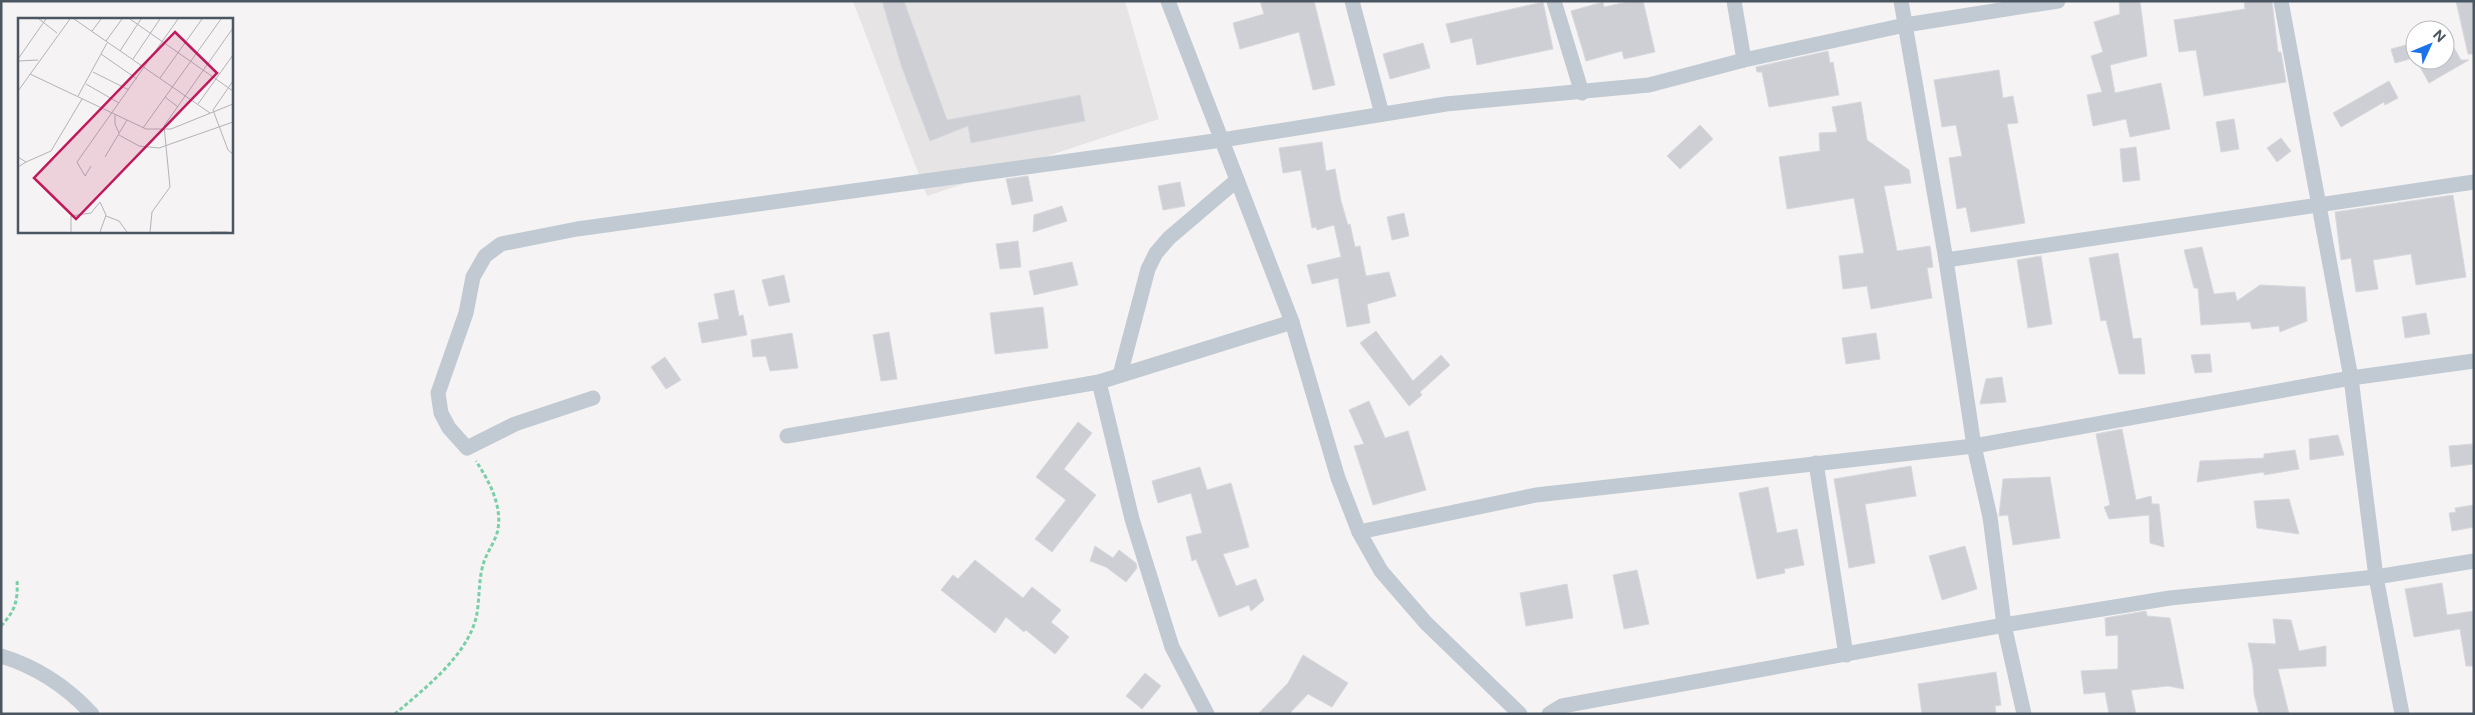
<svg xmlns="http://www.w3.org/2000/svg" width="2475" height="715" viewBox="0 0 2475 715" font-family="'Public Sans',sans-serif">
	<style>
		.education { fill: #e6e4e5 }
		.building { fill: #cdcfd5; stroke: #d7d9de }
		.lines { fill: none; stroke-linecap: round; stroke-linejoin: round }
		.path { stroke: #7ad0a6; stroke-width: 3; stroke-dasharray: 4 2.5; stroke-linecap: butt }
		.street { stroke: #c1cad2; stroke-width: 15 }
		.inset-road { fill: none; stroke: #b1b4b9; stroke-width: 1 }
		.view { fill: #c2185b; fill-opacity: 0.15; stroke: #c2185b; stroke-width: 2.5 }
		.inset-edge { fill: none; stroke: #4a5661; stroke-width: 2.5 }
	</style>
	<rect width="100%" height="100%" fill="#f5f3f3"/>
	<path class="education" d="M853,1H1125L1159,119L927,196Z"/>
	<g class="building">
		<path d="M882,1H904L947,120L1080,95L1085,121L971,143L968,126L930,141L902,68Z"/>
		<path d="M1260,1H1314L1335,85L1313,90L1299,32L1240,49L1233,23L1264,14Z"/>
		<path d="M1631,1H1643L1655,52L1624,59L1622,51L1586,61L1571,11L1603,2L1604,7Z"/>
		<path d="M2119,1H2140L2147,56L2110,65L2115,93L2161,83L2170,129L2130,137L2126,119L2093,126L2087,95L2102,92L2091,56L2103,52L2094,22L2120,14Z"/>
		<path d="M2244,1H2272L2278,52H2281L2286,82L2204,96L2196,50L2179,52L2174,20L2245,9Z"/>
		<path d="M2456,1H2474V54H2468Z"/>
		<path d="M1543,2L1553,49L1477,65L1472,38L1451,43L1446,24Z"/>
		<path d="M2445,32L2461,60H2469L2429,83L2416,60H2445Z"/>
		<path d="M1423,43L1430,68L1390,79L1383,54Z"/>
		<path d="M2406,45L2410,59L2395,63L2391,49Z"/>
		<path d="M1828,51L1830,63L1833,62L1839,95L1769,107L1762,72H1757L1756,67Z"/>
		<path d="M1999,70L2003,98L2013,96L2018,123L2007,124L2025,223L1971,232L1966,207L1957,209L1949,158L1962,156L1956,125L1942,127L1934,80Z"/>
		<path d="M2389,81L2398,98L2385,105L2384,102L2341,127L2333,113Z"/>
		<path d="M1861,102L1867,140L1909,170L1911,183L1884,186L1897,251L1930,246L1933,267L1927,268L1932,298L1871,309L1867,286L1843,289L1839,256L1864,253L1854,198L1787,209L1779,157L1820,151L1819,133L1837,132L1832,107Z"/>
		<path d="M2234,119L2239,149L2221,152L2216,122Z"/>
		<path d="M1700,125L1713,139L1680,169L1667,156Z"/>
		<path d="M2281,138L2291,151L2277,162L2267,148Z"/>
		<path d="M1322,142L1326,171L1335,169L1341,201L1348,225L1350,224L1355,247L1360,246L1366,276L1389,272L1396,296L1367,304L1370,323L1347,327L1338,278L1312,284L1307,265L1341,257L1334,225L1317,230L1316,227L1312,228L1301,170L1283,173L1279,148Z"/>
		<path d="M2136,147L2140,180L2123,182L2120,149Z"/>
		<path d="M1028,176L1033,201L1012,205L1006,179Z"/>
		<path d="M1180,182L1185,206L1163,210L1158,186Z"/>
		<path d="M2453,195L2466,277L2416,285L2411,254L2373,260L2378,289L2356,292L2351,258L2341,260L2335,212Z"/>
		<path d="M1062,206L1067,221L1033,232L1034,215Z"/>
		<path d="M1404,213L1409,236L1392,240L1387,217Z"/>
		<path d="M1018,241L1021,267L1000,269L996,244Z"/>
		<path d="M2202,247L2214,294L2235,292L2237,301L2260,285L2305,287L2307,321L2280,332L2279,326L2252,329L2250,322L2201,325L2198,288H2194L2184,250Z"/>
		<path d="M2118,253L2133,339L2141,338L2145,374H2119L2106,320L2101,321L2089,258Z"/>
		<path d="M2041,256L2052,324L2028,328L2017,260Z"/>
		<path d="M1072,262L1078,285L1034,295L1029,271Z"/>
		<path d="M784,275L790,302L769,306L762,280Z"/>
		<path d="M734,290L739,316L743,315L747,335L702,343L698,323L719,319L714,294Z"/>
		<path d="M1043,307L1048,348L995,354L990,313Z"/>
		<path d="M2426,313L2430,334L2405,338L2402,317Z"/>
		<path d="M1376,331L1413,381L1441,355L1450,365L1420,392L1422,395L1409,406L1360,343Z"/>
		<path d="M889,332L897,379L881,381L873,335Z"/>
		<path d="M792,333L798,368L770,371L766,356L753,357L751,340Z"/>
		<path d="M1876,333L1880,359L1846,364L1842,338Z"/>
		<path d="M2210,354L2212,372L2195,373L2191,355Z"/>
		<path d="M665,357L681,380L666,389L651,367Z"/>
		<path d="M2002,377L2006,402L1980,404L1986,379Z"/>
		<path d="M1369,401L1385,438L1408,431L1426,490L1373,505L1354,446L1364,444L1349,410Z"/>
		<path d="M1078,422L1092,433L1064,469L1096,495L1052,552L1035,539L1066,500L1036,477Z"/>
		<path d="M2122,429L2136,500L2151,496L2152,504H2159L2164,547L2150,543L2149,515L2109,519L2104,507L2110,505L2096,434Z"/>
		<path d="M2338,435L2344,455L2310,460L2309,439Z"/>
		<path d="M2472,444L2474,464L2451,467L2449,446Z"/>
		<path d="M2295,450L2299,469L2264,475V472L2197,482L2200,461L2264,458V454Z"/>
		<path d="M1911,466L1916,496L1865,504L1875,563L1849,568L1834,479Z"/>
		<path d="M1200,467L1207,490L1231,483L1249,547L1223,554L1236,586L1256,579L1264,600L1251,611L1249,605L1219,617L1196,559L1192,561L1186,537L1202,533L1191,493L1158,503L1152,481Z"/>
		<path d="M2050,477L2060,538L2013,545L2008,515L1999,516L2003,479Z"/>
		<path d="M1768,487L1777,533L1797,529L1804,565L1784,569L1785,573L1757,579L1739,493Z"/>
		<path d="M2289,499L2299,534L2257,528L2254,501Z"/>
		<path d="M2474,505V527L2452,531L2449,513L2456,512L2455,508Z"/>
		<path d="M1095,546L1113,558L1119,550L1136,563L1137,568L1126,582L1106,567L1090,561Z"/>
		<path d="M1965,546L1977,589L1942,600L1929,556Z"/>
		<path d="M975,560L1023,598L1032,587L1061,610L1051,622L1069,637L1055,654L1026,630L1024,632L1006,617L995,633L941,590L953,575L958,579Z"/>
		<path d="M1637,570L1649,624L1624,629L1613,575Z"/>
		<path d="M2442,583L2447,615L2474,611V666H2466L2460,629L2414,637L2405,589Z"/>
		<path d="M1567,584L1573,618L1526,626L1520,593Z"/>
		<path d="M2146,611L2147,616L2170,618L2184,689L2168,686L2131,690L2136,714H2109L2105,692L2084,694L2081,671L2118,669V635L2106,636L2105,618Z"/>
		<path d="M2273,619L2291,620L2299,651L2326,646V666L2278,669L2289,714H2259L2254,694L2253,667L2248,643L2276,644Z"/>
		<path d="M1303,655L1348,683L1332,707L1308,694L1289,714H1258L1288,683Z"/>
		<path d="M1996,672L2001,705L1995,706L1996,714H1922L1918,684Z"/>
		<path d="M1145,673L1161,686L1142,709L1126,696Z"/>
	</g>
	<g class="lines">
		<g class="path">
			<path d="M1,626C16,610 18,600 17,579"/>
			<path d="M395,714C425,688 466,657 476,618C480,601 478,582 483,565C486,553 496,541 498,529C502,505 489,481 476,461"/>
		</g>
		<g class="street">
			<path d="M1168,1L1292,322L1338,478L1359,532L1381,571L1426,623L1520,714"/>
			<path d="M1352,1L1382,114"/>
			<path d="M1554,1L1582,93"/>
			<path d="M1734,1L1744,60"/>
			<path d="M1901,1L1946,260L1974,446L1990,517L2004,625L2024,714"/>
			<path d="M2281,1L2351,378L2376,577L2402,714"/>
			<path d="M1946,260L2474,182"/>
			<path d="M1120,375L1148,269L1156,253L1169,238L1237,180"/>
			<path d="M1099,382L1132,519L1172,647L1207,714"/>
			<path d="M593,398L515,424L467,448L449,428L441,413L438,393L466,313L473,277L485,256L501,244L577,229L1222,140L1446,104L1649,85L1744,60L1905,25L2058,1"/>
			<path d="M787,436L1099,382L1292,322"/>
			<path d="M1816,463L1846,655"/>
			<path d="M1359,532L1536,495L1974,446L2351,378L2474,361"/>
			<path d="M1,656C37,667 67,687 92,714"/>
			<path d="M1549,714L1562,706L2004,625L2170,598L2376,577L2474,561"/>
		</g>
	</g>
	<g transform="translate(18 18)">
		<rect width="215" height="215" fill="#f5f3f3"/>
		<path class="inset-road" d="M21,1L39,15M56,1L192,95M112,1L215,73M74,13L83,1M88,23L104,1M102,33L123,1M83,36L119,61M0,41L28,1M115,41L142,1M0,43L20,42M75,54L111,72M12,56L128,111H153L215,86M142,60L184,1M215,63L195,92L210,132L215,136M68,66L101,85M0,73L52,1M60,78L89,25M147,79L160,89M180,86L215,37M97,97V106L101,115M125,110L203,1M101,117L121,128L141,130L215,104M0,139L8,144L0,149M87,139L109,102M8,144L33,133L64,81M73,148L67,158L59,144L160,1M88,198L101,203L109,214M53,214V198L73,195L82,184L88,197L82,214M132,214L134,194L152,169L146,108L215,10M192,214H210"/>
		<path class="view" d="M157,14L199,55L58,201L16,160Z"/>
		<rect width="215" height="215" class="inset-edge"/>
	</g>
	<rect width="2475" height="715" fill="none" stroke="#4a5661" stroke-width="5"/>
	<g transform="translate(2430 45) rotate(46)"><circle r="24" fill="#ffffff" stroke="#b7bbc0"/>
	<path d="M0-4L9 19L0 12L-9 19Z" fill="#1a73e8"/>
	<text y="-8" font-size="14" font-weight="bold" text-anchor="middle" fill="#4a5661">N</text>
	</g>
</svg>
